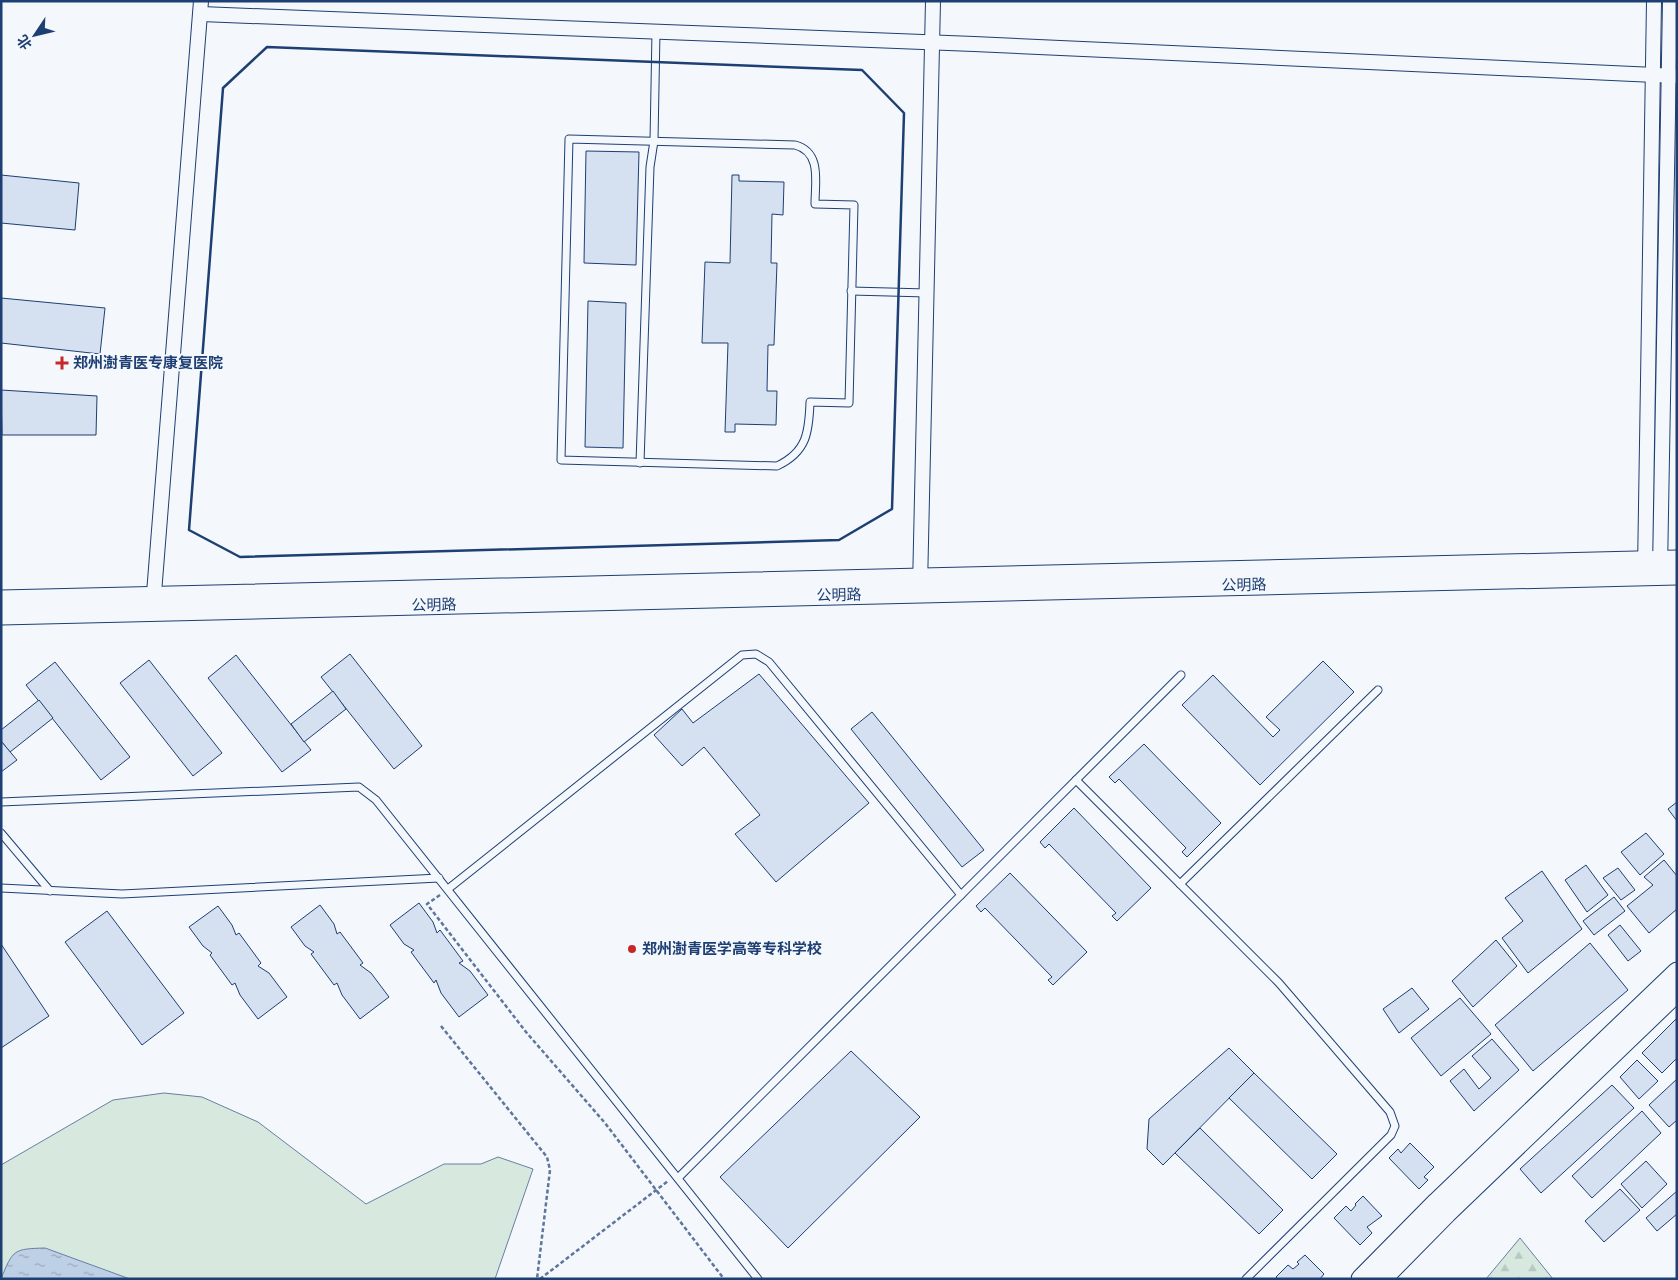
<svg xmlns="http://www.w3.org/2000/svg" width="1678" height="1280" viewBox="0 0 1678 1280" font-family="Karla,'Noto Sans SC',sans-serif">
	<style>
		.forest { fill: url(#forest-firs); stroke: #687fa3 }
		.green { fill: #d7e8df; stroke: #687fa3 }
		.water { fill: url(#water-ripples); stroke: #687fa3 }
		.building { fill: #d5e0f0; stroke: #1d3f73 }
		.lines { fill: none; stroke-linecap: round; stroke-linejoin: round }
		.lane-casing { stroke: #1d3f73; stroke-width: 9 }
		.street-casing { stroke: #1d3f73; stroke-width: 16 }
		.secondary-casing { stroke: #1d3f73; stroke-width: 21 }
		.path { stroke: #5e769c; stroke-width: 2.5; stroke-dasharray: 4 2.5; stroke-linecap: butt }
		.lane { stroke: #f4f7fb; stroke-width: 7 }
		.street { stroke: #f4f7fb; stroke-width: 14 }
		.secondary { stroke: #f4f7fb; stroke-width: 19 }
		.wall { stroke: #1d3f73; stroke-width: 2.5 }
		.poi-dot { fill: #c62828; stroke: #f4f7fb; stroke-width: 2 }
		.labels { text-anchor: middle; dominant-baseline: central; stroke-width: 4; stroke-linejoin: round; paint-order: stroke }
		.poi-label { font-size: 15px; font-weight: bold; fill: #1d3f73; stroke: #f4f7fb; text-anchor: start }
		.street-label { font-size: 15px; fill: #1d3f73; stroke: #f4f7fb }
	</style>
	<defs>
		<pattern id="forest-firs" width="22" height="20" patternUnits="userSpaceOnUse" patternTransform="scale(1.25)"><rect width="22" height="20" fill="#d7e8df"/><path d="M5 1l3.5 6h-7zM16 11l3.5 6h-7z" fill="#b8c8c3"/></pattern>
		<pattern id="water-ripples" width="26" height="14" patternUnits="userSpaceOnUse" patternTransform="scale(1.25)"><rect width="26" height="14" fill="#bed0e5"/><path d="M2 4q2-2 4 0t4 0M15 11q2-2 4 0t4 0" fill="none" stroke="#9aaabe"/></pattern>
	</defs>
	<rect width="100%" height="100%" fill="#f4f7fb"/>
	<path class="forest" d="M1520,1238L1553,1279H1486Z"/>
	<path class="green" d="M164,1093L202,1097L258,1122L366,1204L444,1164H481L498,1157L533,1169L495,1279H1V1165L113,1100Z"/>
	<path class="water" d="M45,1248L130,1279H1C13,1249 14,1249 45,1248Z"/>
	<g class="building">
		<path d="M586,151L639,152L636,265L584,263Z"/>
		<path d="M1,175L79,183L75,230L1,223Z"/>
		<path d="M732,175H739V181L784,182L783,215L772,214L771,263H777L774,345H768L767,391H777L776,425L735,424V432H725L728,343H702L705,262L730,263Z"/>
		<path d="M1,298L105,308L100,354L1,343Z"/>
		<path d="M588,301L626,303L623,448L585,447Z"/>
		<path d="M1,390L97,396L96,435H2Z"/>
		<path d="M350,654L422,746L394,769L321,677Z"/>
		<path d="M236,655L311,750L282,772L208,678Z"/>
		<path d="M149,660L222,753L193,776L120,683Z"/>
		<path d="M1323,661L1354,692L1260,785L1182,705L1213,675L1273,737L1280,730L1266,717Z"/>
		<path d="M55,662L130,757L101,780L26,685Z"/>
		<path d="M759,674L869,803L776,882L735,834L760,815L704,747L682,766L654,735L682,709L693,723Z"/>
		<path d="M333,691L346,709L304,742L291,724Z"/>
		<path d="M39,700L53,718L10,752L1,741V730Z"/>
		<path d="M872,712L984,850L962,867L851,729Z"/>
		<path d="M1,741L17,760L1,772Z"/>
		<path d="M1144,744L1221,823L1187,857L1182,852L1186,848L1119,779L1115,783L1109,777Z"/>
		<path d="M1677,802V821L1668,809Z"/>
		<path d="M1074,808L1151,888L1117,921L1112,916L1116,913L1049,844L1045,848L1040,842Z"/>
		<path d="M1646,833L1664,854L1640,875L1621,852Z"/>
		<path d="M1664,860L1677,876V909L1649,933L1627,906L1653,885L1644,877Z"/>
		<path d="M1586,865L1608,895L1587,912L1565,880Z"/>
		<path d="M1618,868L1635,890L1621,900L1603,878Z"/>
		<path d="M1542,871L1582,929L1528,973L1502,938L1523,921L1505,898Z"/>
		<path d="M1010,873L1087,952L1053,985L1048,980L1052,977L985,908L981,912L976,906Z"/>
		<path d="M1614,897L1625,911L1594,935L1583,921Z"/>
		<path d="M419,903L433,922L437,933L440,930L463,961L459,963L470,971L488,995L459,1017L441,993L436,980L434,983L411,952L414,950L404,944L390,925Z"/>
		<path d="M320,905L334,924L337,934L340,932L363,963L360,965L371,973L389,997L360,1019L342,995L337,983L334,985L311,954L314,952L305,946L291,927Z"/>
		<path d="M218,906L232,925L236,935L239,933L261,963L258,966L269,973L287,997L258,1019L240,995L235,983L232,985L210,955L212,953L203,946L189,927Z"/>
		<path d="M107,911L184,1013L142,1045L65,942Z"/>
		<path d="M1620,925L1641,951L1628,961L1608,935Z"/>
		<path d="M1496,940L1517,966L1473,1007L1452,981Z"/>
		<path d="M1590,943L1628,990L1533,1071L1495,1025Z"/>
		<path d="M1,944L49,1016L1,1048Z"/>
		<path d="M1412,988L1429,1009L1399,1033L1383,1009Z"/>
		<path d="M1460,998L1491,1034L1441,1076L1411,1038Z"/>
		<path d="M1677,1018V1058L1662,1073L1642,1053Z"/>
		<path d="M1492,1039L1519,1070L1474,1111L1450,1081L1464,1069L1479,1089L1491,1078L1472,1056Z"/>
		<path d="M1229,1048L1254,1073L1163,1165L1147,1149L1149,1119Z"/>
		<path d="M851,1051L920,1117L788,1248L720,1177Z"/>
		<path d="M1637,1060L1658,1081L1639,1099L1620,1077Z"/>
		<path d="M1254,1073L1337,1154L1312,1179L1229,1098Z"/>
		<path d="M1677,1079V1120L1669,1127L1649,1105Z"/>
		<path d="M1612,1085L1634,1108L1541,1193L1520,1169Z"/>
		<path d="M1642,1111L1661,1133L1592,1198L1572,1176Z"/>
		<path d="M1200,1128L1283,1210L1259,1234L1175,1153Z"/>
		<path d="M1410,1143L1434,1167L1424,1177L1428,1180L1419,1189L1389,1158L1398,1149L1401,1153Z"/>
		<path d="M1646,1161L1667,1184L1642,1208L1621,1184Z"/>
		<path d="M1620,1189L1640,1210L1604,1242L1585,1221Z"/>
		<path d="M1677,1191V1214L1657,1231L1646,1218Z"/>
		<path d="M1363,1196L1382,1216L1367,1227L1372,1233L1360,1245L1334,1218L1346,1206L1351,1211L1356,1205L1355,1204Z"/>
		<path d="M1305,1255L1324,1274L1320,1279H1278L1276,1277L1288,1265L1293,1269L1299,1264L1297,1262Z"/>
	</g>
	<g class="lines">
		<g class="lane-casing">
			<g id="lane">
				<path d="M569,139L795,145C822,152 815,182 815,204L854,205L849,403L810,402C809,432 807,452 777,466L561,460Z"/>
				<path d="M851,291L927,293"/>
				<path d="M640,463L650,167L654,141L656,31"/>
				<path d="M1076,780L1279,983L1390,1112L1395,1126L1391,1135L1246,1279"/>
				<path d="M1,802L359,787L376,800L758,1279"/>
				<path d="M1,833L50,891"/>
				<path d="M1180,884L1378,690"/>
				<path d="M1,888L122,894L439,878"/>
				<path d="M448,889L742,655L756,654L769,662L961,895"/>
				<path d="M678,1178L1181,675"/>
			</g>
		</g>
		<g class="street-casing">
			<g id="street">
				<path d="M201,14L974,44L1677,76"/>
				<path d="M1645,570L1654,1"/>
				<path d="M1660,570L1670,1"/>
				<path d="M920,587L933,1"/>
				<path d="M153,606L201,1"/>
			</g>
		</g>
		<g class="secondary-casing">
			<g id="secondary">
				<path d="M1,600L1677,560"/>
				<path d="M1,615L1677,575"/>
				<path d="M1361,1279L1437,1202L1677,972"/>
				<path d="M1382,1279L1447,1213L1677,992"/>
			</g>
		</g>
		<g class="path">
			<path d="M440,895L427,904L526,1032L605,1123L724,1279"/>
			<path d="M441,1026L547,1157L550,1170L537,1279"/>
			<path d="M540,1279L668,1181"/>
		</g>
		<use href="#lane" class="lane"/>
		<use href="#street" class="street"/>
		<use href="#secondary" class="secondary"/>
		<path class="wall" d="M267,47L862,70L904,113L892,509L839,540L240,557L189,530L223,88Z"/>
	</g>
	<g class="poi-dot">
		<path d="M59.5 355.5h5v5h5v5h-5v5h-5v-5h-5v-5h5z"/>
		<circle cx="632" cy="949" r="5"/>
	</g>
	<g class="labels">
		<g class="poi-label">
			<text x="73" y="363">郑州澍青医专康复医院</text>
			<text x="642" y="949">郑州澍青医学高等专科学校</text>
		</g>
		<g class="street-label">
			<text transform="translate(1244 585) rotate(-1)">公明路</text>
			<text transform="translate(839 595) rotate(-1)">公明路</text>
			<text transform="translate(434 605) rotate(-1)">公明路</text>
		</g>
	</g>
	<rect width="1678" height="1280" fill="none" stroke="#1d3f73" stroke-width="5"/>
	<g transform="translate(35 35) rotate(235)" stroke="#f4f7fb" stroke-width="4" paint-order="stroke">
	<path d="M0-4L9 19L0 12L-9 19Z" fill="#1d3f73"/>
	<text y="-8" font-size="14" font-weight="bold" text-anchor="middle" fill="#1d3f73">北</text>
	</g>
</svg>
